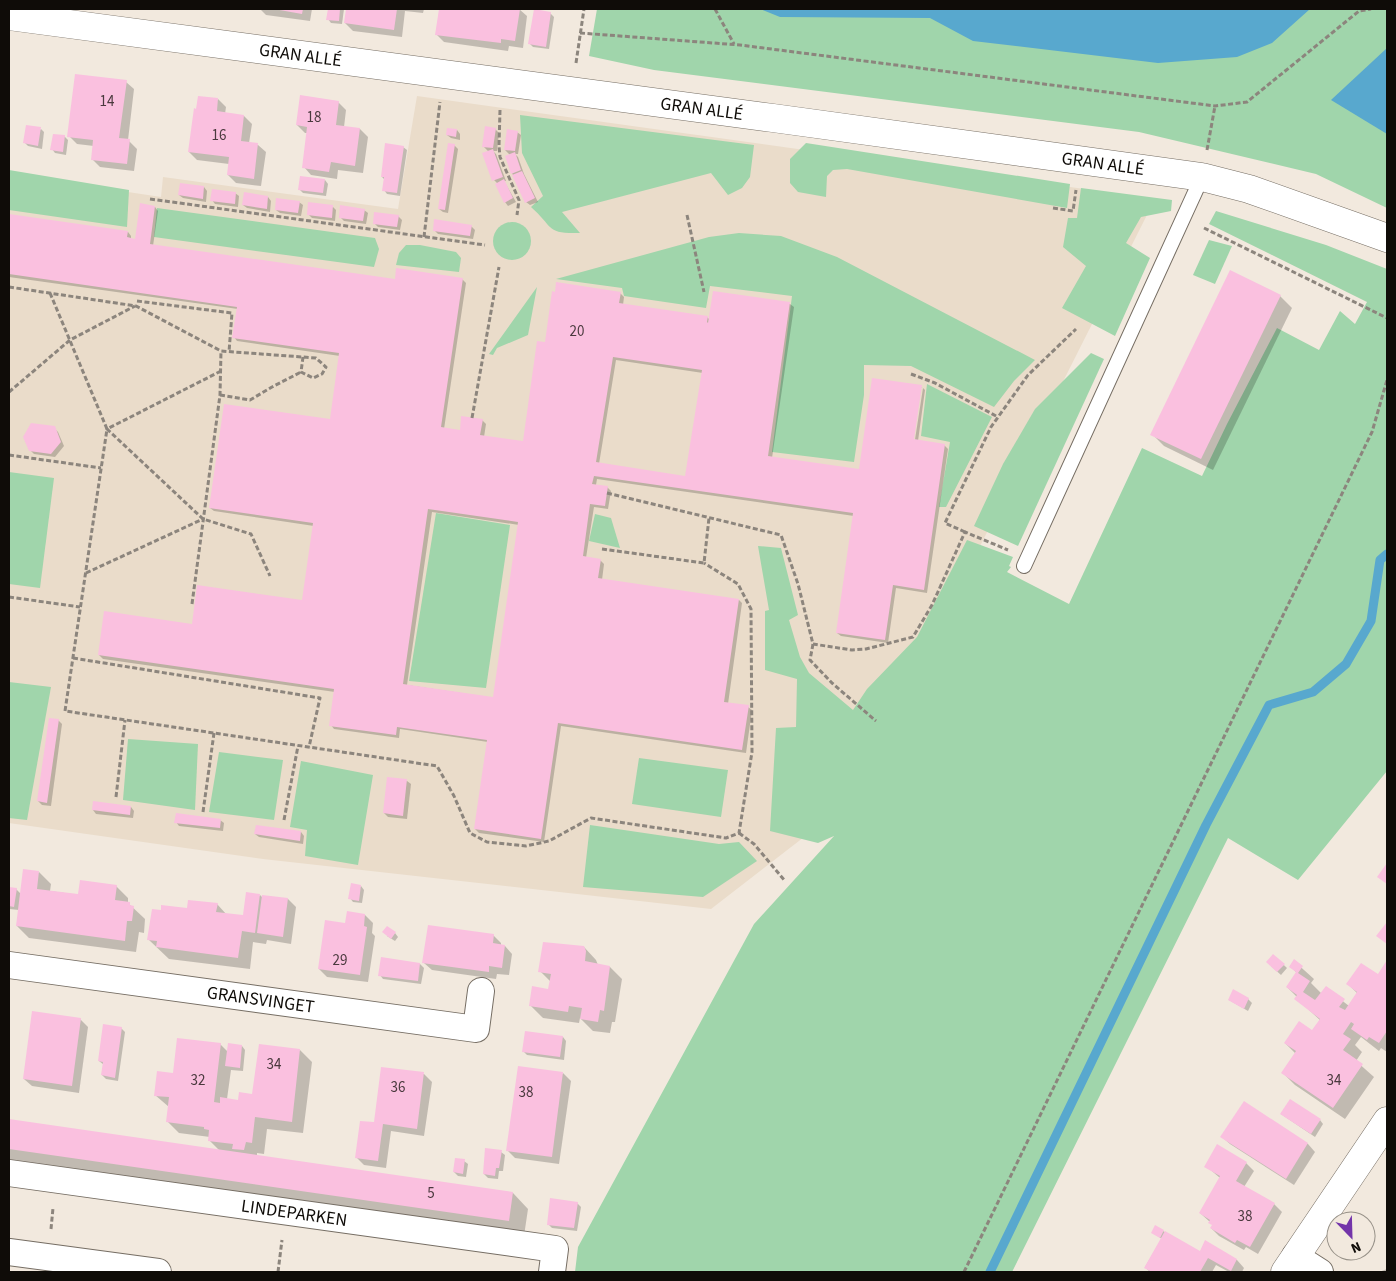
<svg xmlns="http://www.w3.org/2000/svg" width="1396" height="1281" viewBox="0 0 1396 1281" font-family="'Source Sans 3',sans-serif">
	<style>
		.built { fill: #eadcca }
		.green { fill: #a0d5ab }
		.water { fill: #58a8ce }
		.shadow { fill: #0003; fill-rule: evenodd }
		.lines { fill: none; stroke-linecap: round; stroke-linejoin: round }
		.stream { stroke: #58a8ce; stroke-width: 9 }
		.building { fill: #fac0df; fill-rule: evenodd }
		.lane-casing { stroke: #756d63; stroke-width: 16 }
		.street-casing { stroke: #756d63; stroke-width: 28 }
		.secondary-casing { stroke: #756d63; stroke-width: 29 }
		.path { stroke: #8c857d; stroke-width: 3; stroke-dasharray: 5 2.5; stroke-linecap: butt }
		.lane { stroke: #fff; stroke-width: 14 }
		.street { stroke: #fff; stroke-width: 26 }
		.secondary { stroke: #fff; stroke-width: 28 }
		.labels { text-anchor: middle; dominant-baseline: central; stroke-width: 4; stroke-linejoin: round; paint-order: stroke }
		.number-label { font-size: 15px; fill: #4a393e }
		.street-label { font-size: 18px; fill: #0f0c08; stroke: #f2e9de }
	</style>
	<rect width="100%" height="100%" fill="#f2e9de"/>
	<path class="built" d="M417,96L1128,195L1148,213L852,800L711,909L263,859L9,823V174L161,197L163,177L398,209Z"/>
	<g class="green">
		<path d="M597,9H1387V208L1316,174L1139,132L654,70L589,56Z"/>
		<path d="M520,115L754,145L750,177L742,188L728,195L711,173L562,212L580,233C545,234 554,227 531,207L543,196L522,153Z"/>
		<path d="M806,143L1070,184L1067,208L847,169L833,170L827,176L826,197L798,192L790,183V159Z"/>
		<path d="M9,170L129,190L127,227L9,210Z"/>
		<path d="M1081,188L1172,200L1171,211L1141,217L1126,243L1150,258L1115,336L1062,308L1086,266L1063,247L1068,218H1077Z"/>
		<path d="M157,208L375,238L379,249L374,267L154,237Z"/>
		<path d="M1216,211L1326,245L1387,269V771L1298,880L1228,838L1012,1272H575L578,1247L754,924L834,836L818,843L770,831L776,728L796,727L797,679L765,670V611L769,610L758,546L781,548L798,615L789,620L800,657L809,673L853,710L867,689L917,637L967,540L1013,557L1009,566L1011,567L1007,572L1069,604L1142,448L1202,476L1227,424L1277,328L1319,350L1340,311L1355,324L1367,302L1209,224Z"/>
		<circle cx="512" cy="241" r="19"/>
		<path d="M739,233L781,236L837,257L1035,360L1014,381L994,407L911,366L864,365V395L854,462L772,452L792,296L710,286L706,308L624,296L622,288L556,279L709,237Z"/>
		<path d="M1209,240L1232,246L1215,284L1193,275Z"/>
		<path d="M406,245H420L456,252L461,258L459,272L396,265L399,253Z"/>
		<path d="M537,287L528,335L497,348L493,355L489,354Z"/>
		<path d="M1091,353L1104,359L1018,546L974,526L1003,464L1035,409Z"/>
		<path d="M927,384L992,417L946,507H939L950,442L921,436Z"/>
		<path d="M9,472L54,478L40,588L9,584Z"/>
		<path d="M436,513L510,525L486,688L409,681Z"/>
		<path d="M595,514L611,518L620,548L589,541Z"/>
		<path d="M9,682L51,687L27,820L9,818Z"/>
		<path d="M128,739L198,744L195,810L123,800Z"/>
		<path d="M219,752L283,760L274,820L209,812Z"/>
		<path d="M639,758L728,770L721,817L632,804Z"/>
		<path d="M301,761L373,775L358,865L305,856L307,830L290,827Z"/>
		<path d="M590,825L719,844L739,842L757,861L703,897L583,887Z"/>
	</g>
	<g class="water">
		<path d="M760,9H1310L1272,43L1237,57L1158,63L973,41L930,18L780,17Z"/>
		<path d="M1387,48V134L1331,100Z"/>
	</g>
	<g class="shadow">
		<path d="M260,9H312L310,21L266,15Z"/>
		<path d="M329,9H344L342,24L331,23L328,19Z"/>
		<path d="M347,9H424L423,13L405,11L402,37L353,31L345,23Z"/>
		<path d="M440,9H519L527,16L523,48L509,46L508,51L444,42L436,34Z"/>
		<path d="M550,13L554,17L549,49L533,47L529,43Z"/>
		<path d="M126,82L134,89L128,140L137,149L134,171L100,167L92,159L94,146L77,144L69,136Z"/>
		<path d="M218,99L226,107L225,114L244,116L252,124L249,143L258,145L266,152L261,186L236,183L228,175L229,164L197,160L189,152Z"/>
		<path d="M338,102L346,110L344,127L360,129L368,137L363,173L338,170L337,179L311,175L304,167L308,133H305L297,125Z"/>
		<path d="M41,129L44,132L42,149L28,146L25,143Z"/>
		<path d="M495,129L499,133L497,151H493L496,154L506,181H504L516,202L508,206L505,202L498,184L494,180L489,152L483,146Z"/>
		<path d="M457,130L460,134V140L451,138L447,135Z"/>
		<path d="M517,132L521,135L518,154H515L518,157L524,174L538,202L530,205L526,202L512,173L510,155L505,150Z"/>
		<path d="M64,136L68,140L66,155L55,153L52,149Z"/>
		<path d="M454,145L458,149L448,213L443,212L439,209Z"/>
		<path d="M403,147L407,150L400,196L387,194L384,190L385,180L382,177Z"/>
		<path d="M325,180L328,184L326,196L303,193L300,190Z"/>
		<path d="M204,187L207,191L206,202L183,198L179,195Z"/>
		<path d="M235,193L239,196L238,207L215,204L212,200Z"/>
		<path d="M268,197L271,201L270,212L247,208L243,205Z"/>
		<path d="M299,202L303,205L301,216L280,213L276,210Z"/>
		<path d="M141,205L155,207L158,211L153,246L396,280L397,270L462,279L466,283L444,429L461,432L463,417L482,420L486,424L484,437L524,443L538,343L546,344L553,293H556L557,284L620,293L624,297L623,305L707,317L710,320L714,293L790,304L794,307L772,458L860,470L873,379L923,388H920L912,445L914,446L923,388L925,390L918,441L944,445L948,449L927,593L896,588L888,643L841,636L837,633L854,516L597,479L596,485L607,487L611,491L608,509L594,507L586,558L600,560L604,564L602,580L739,600L742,603L728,704L748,707L752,710L746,753L561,726L544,842L479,833L475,829L488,742L400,729L399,738L334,729L331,725L335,692L103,659L99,655L105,612L193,625L198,586L303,601L314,526L214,511L210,508L225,406L331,420L340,356L237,341L234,337L238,309L9,277V215L128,232L131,236V239L136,240ZM616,360L703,373L686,477L599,464ZM432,512L519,525L494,698L407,685Z"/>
		<path d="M333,207L336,210L335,221L312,218L308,214Z"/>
		<path d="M364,210L368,213L366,224L344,221L340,217Z"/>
		<path d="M398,216L402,220L400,230L378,227L374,223Z"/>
		<path d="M471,226L475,230L473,239L438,234L434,230Z"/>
		<path d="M1280,296L1292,308L1213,470L1164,446L1152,434Z"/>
		<path d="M54,428L58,432L64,446L55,457L34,454L30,450Z"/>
		<path d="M58,720L62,724L51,806L42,805L38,801Z"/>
		<path d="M388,778L407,781L411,784L407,819L388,817L384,813Z"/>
		<path d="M131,807L134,811L133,818L96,814L93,810Z"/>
		<path d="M220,820L224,823L223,831L179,826L176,822Z"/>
		<path d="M301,832L304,836L303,844L259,837L255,834Z"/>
		<path d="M39,872L51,884L50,891L79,895L116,886L128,898V903L145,919L144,933L139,932L136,952L29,938L17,926L19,910L9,909V888L16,889L21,894Z"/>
		<path d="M361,886L364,890L362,903L353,902L350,898Z"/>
		<path d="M260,895L263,898L288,899L296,907L291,944L267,940L266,944L253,942L250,969L169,959L149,940L162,911L188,910L217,904L227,915L244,917Z"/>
		<path d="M365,915L373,923L372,933L375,936L368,982L327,977L319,969L347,924Z"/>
		<path d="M395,933L398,937L395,941L387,936Z"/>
		<path d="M493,935L501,943V945L505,946L512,954L509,975L497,974L496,979L432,970L424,963Z"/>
		<path d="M584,947L596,960L598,965L610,967L622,979L615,1022H612L610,1033L593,1031L580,1018L579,1023L543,1018L531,1006L549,990L551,982L540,971Z"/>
		<path d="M1273,955L1287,968L1281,975L1271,966Z"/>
		<path d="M1294,961L1314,979L1311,983L1322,994L1326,988L1349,1006L1358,994L1348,984L1378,976L1387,962V1052L1381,1048L1379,1051L1361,1037L1355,1045L1362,1052L1356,1061L1374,1077L1345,1119L1295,1085L1283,1073L1296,1054L1285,1043L1313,1032L1321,1021L1296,998L1297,997L1287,987L1297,973L1290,966Z"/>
		<path d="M420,964L424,968L421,984L383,979L380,975Z"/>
		<path d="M1248,999L1252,1003L1248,1011L1229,1000Z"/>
		<path d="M80,1019L88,1027L79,1093L32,1086L24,1079Z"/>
		<path d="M121,1028L125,1032L118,1081L106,1079L102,1075L104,1065L99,1061Z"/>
		<path d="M563,1037L566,1041L564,1060L527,1055L523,1051Z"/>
		<path d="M220,1044L228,1052L242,1046L245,1050L243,1071L231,1070L227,1099L239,1102L254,1096L300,1050L312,1062L303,1133L267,1129L264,1154L257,1153V1156L513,1193L528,1209L524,1236L9,1162V1121L220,1151L209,1140L210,1137L179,1133L167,1121L169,1107L155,1095L174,1075Z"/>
		<path d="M383,1068L424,1074L432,1082L424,1136L391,1131L386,1168L364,1165L356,1157L375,1124Z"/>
		<path d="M563,1073L571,1081L559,1164L515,1158L507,1150Z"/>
		<path d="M1244,1103L1308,1144L1315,1152L1294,1185L1230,1144L1222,1137Z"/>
		<path d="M1281,1114L1320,1120L1323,1124L1315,1137Z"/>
		<path d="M501,1152L505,1155L503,1171H499L498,1179L488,1178L484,1174Z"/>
		<path d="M464,1161L468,1164L466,1177L458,1176L454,1172Z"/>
		<path d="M1246,1163L1254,1171L1244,1187L1274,1204L1282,1212L1258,1254L1246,1247L1244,1250L1219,1236L1211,1228L1213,1225L1210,1222L1200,1213L1220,1178L1206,1166Z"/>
		<path d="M577,1203L581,1207L577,1231L552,1228L548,1224Z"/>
		<path d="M1163,1231L1200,1252L1206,1242L1237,1260L1244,1268L1242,1272H1229L1216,1265L1212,1272H1150L1145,1267L1162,1239L1153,1233Z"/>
		<path d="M1387,1269V1272H1379Z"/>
	</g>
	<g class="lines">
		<path class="stream" d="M990,1272L1206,825L1269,705L1313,692L1346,664L1371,621L1380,560L1387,554"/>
	</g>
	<g class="building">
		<path d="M274,9H303L302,14Z"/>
		<path d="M328,9H340L339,21L326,20Z"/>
		<path d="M346,9H397L394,30L344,23Z"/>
		<path d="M439,9H520L515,41L501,39V43L435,35Z"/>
		<path d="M534,9L551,12L546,47L528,44Z"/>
		<path d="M75,74L127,80L119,138L130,139L127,164L91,160L93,140L67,137Z"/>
		<path d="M300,95L339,101L336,125L360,128L355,166L331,162L329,172L302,168L307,127L296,125Z"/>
		<path d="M198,96L218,98L217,111L244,115L241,141L258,143L254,179L227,175L229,157L188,152L194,108L196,109Z"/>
		<path d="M26,125L41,127L38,146L23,143Z"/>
		<path d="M485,126L496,128L493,148L482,147Z"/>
		<path d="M447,128L457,129L456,137L446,135Z"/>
		<path d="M507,129L518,131L515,151L504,150Z"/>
		<path d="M53,134L65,135L63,152L50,150Z"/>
		<path d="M385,143L404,146L397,193L382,191L384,177H381Z"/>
		<path d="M448,143L455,144L445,210L438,209Z"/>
		<path d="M493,149L503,177L492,181L482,153Z"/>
		<path d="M515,152L521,170L511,174L505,156Z"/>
		<path d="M522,171L535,198L525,203L512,175Z"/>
		<path d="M300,176L325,179L323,193L298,190Z"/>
		<path d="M504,179L513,198L504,203L495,184Z"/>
		<path d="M180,183L204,186L203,199L178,195Z"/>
		<path d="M212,189L236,192L235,204L210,201Z"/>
		<path d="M244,192L268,196L267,209L242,205Z"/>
		<path d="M276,198L300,201L298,213L275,210Z"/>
		<path d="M308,202L333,205L332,218L307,215Z"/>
		<path d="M140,203L155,206L150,244L395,279L396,268L463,278L441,427L460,430L461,416L483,419L480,435L523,441L537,341L545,342L552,291L555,292L556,282L621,292L619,303L708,316L707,322L708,323L713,291L790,302L768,456L859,469L872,378L922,385L914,439L945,444L924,590L893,585L885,640L836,633L853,513L594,476L592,484L608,486L605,506L590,504L583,556L601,559L598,578L739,599L724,702L749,705L742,750L558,723L541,839L474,829L487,740L397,727L396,735L329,726L334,689L98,655L104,611L192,624L197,585L302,600L313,523L209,508L224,404L330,419L339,353L232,338L237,307L9,274V214L128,231L127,237L135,239ZM613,357L702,370L685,476L596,462ZM428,509L518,522L493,697L403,684Z"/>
		<path d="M340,205L365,209L363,221L339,218Z"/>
		<path d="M374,212L399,215L397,227L373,224Z"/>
		<path d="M434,219L472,225L470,236L433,231Z"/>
		<path d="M1230,270L1281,295L1201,459L1150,435Z"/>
		<path d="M31,423L55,426L61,442L51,454L29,451L23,437Z"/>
		<path d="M49,718L59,719L47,803L37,801Z"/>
		<path d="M387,777L407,779L403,816L383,813Z"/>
		<path d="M93,801L131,806L130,815L92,810Z"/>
		<path d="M176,813L221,819L220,828L174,823Z"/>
		<path d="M256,825L301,831L300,841L254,834Z"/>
		<path d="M1387,863V884L1377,877Z"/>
		<path d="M23,869L39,871L37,889L78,894L80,880L117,885L115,900L130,902V905L134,906L132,921H127L125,941L16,926Z"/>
		<path d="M351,883L361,885L359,901L348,899Z"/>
		<path d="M9,887L17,888L14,907L9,906Z"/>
		<path d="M246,892L260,894L255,933L242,931L238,958L156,947L157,941L147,940L152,909L161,910V905L187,908L188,900L218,903L216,912L243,915Z"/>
		<path d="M262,895L288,898L283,937L257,933Z"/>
		<path d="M347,911L365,914L364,926L367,927L360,975L318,969L325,920L345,923Z"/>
		<path d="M1387,922V944L1376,936Z"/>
		<path d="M428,925L494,934L493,943L505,945L502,968L489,966V972L422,963Z"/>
		<path d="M387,926L396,932L391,939L382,932Z"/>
		<path d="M543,942L584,946L586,951L585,961L610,966L604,1011L600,1010L598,1022L580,1019L582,1008L569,1006L568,1012L529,1006L532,986L548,989L551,974L538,972Z"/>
		<path d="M1273,954L1285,964L1277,972L1266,962Z"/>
		<path d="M381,957L420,963L418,981L378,976Z"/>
		<path d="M1294,959L1303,966L1298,973L1310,981L1303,992L1315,1000L1326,986L1345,999L1339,1007L1345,1010L1357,992L1346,984L1361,963L1378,974L1387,960V1031L1379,1043L1369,1037L1367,1040L1351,1029L1354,1024L1351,1022L1343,1034L1351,1039L1343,1050L1363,1064L1333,1108L1281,1073L1296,1051L1284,1043L1299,1021L1312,1030L1320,1019L1294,999L1297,995L1286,987L1296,972L1289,967Z"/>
		<path d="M1233,989L1249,998L1244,1009L1228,1000Z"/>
		<path d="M32,1011L81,1018L72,1086L23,1079Z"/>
		<path d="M103,1024L122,1027L115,1078L101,1075L103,1062L98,1061Z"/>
		<path d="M525,1031L563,1036L560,1057L522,1052Z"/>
		<path d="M177,1038L221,1043L214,1102L220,1103V1097L238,1100L239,1092L252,1094L259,1044L300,1049L292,1122L255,1117L252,1143L246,1142L244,1150L232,1149L233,1144L208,1141L209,1130L204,1129V1127L166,1122L169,1097L154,1096L157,1071L173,1073Z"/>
		<path d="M228,1043L242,1045L240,1068L225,1066Z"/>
		<path d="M518,1066L563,1072L552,1157L506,1151Z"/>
		<path d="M381,1067L424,1072L417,1129L383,1124L378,1161L355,1158L360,1121L374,1122Z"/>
		<path d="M1290,1099L1321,1119L1311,1134L1280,1114Z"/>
		<path d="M1244,1101L1308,1143L1286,1179L1220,1137Z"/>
		<path d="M9,1119L513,1192L509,1221L9,1149Z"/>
		<path d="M1217,1144L1247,1162L1236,1181L1275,1203L1250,1247L1237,1240L1235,1243L1210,1228L1212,1225L1208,1223L1210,1220L1199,1213L1220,1176L1204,1167Z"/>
		<path d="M485,1148L502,1150L499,1168H496L495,1176L483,1174Z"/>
		<path d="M455,1158L465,1159L463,1174L453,1172Z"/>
		<path d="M550,1198L578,1202L574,1228L547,1225Z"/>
		<path d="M1155,1225L1164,1230L1160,1238L1151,1233Z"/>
		<path d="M1165,1231L1200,1251L1205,1240L1237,1259L1231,1271L1208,1258L1200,1272H1152L1144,1268Z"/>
	</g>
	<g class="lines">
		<g class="lane-casing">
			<path id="lane" d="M1024,566L1202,177"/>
		</g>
		<g class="street-casing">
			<g id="street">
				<path id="s1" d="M9,965L476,1029L481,991"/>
				<path id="s2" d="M9,1173L555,1249L552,1272"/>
				<path d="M9,1252L158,1272"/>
				<path d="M1295,1256L1320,1272"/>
			</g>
		</g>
		<g class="secondary-casing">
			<g id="secondary">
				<path id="s3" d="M9,16L773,118L1202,177L1249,189L1387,238"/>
				<path d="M1285,1272L1387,1121"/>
			</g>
		</g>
		<g class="path">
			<path d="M715,9L734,44"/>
			<path d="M580,33L740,45L1215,106L1247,102L1359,11L1371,9"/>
			<path d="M576,63L584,9"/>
			<path d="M500,110L499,146L500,157L519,200L517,215"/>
			<path d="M1207,150L1215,106"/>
			<path d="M150,199L485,245"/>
			<path d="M1053,208L1073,211L1076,190"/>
			<path d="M687,215L704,292"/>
			<path d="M1204,228L1387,318"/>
			<path d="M424,237L440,102"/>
			<path d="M9,287L136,306L221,351L316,358L326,367L322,374L313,378L301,372L303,357"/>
			<path d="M50,293L107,429L65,711L437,766L454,796L470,833L487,842L526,846L549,841L591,818L726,838L739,833L752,752L751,609L738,584L704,563"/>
			<path d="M137,301L232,313L229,352"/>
			<path d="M221,371L107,429L203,519L251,534L270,576"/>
			<path d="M911,374L935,383L998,417"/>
			<path d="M9,392L70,340L135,306"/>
			<path d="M220,395L250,400L272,387L301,372"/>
			<path d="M472,418L499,267"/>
			<path d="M9,455L101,468"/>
			<path d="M607,493L781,535L798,584L813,644L852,650L866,649L913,637L932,605L965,532L1008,550"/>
			<path d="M965,532L945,523L991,427L1028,375L1076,329"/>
			<path d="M602,549L704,563L709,518"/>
			<path d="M86,573L203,519"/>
			<path d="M9,597L80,607"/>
			<path d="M192,604L220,395L221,351"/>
			<path d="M813,644L810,660L832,683L876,721"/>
			<path d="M73,658L320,698L309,747"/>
			<path d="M116,797L125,720"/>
			<path d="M203,812L214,733"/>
			<path d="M284,820L298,746"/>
			<path d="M739,833L754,844L785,881"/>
			<path d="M51,1229L53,1208"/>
			<path d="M278,1272L282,1240"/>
			<path d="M964,1272L1372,432L1387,380"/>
		</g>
		<use href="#lane" class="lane"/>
		<use href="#street" class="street"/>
		<use href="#secondary" class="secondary"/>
	</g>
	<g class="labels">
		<g class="number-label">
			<text x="107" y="101">14</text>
			<text x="314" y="117">18</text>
			<text x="219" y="135">16</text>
			<text x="577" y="331">20</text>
			<text x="340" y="960">29</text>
			<text x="274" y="1064">34</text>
			<text x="198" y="1080">32</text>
			<text x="1334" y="1080">34</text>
			<text x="398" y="1087">36</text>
			<text x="526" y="1092">38</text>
			<text x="431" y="1193">5</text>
			<text x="1245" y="1216">38</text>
		</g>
		<g class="street-label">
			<text stroke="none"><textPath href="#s3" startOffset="294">GRAN ALLÉ</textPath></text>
			<text stroke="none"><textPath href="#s3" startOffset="699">GRAN ALLÉ</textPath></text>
			<text stroke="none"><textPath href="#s3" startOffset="1104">GRAN ALLÉ</textPath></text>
			<text stroke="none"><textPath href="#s1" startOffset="254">GRANSVINGET</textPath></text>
			<text stroke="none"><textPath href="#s2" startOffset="288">LINDEPARKEN</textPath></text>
		</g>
	</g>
	<rect width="1396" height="1281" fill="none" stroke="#0f0c08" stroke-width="20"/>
	<g transform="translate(1351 1236) rotate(157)"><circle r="24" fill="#f2e9de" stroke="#979188"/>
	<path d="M0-4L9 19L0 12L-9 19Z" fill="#7334a9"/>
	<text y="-8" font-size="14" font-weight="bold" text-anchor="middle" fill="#0f0c08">N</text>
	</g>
</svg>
